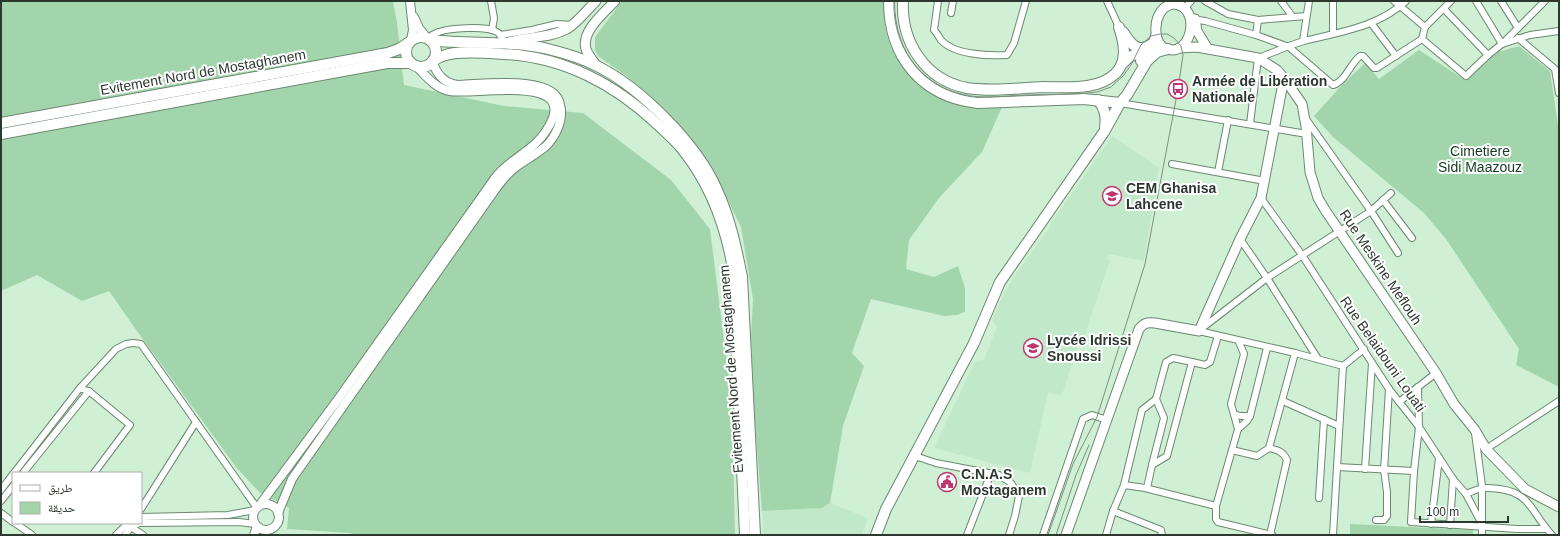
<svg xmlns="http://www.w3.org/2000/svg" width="1560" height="536" viewBox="0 0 1560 536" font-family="Arial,'Noto Naskh Arabic',sans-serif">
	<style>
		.built { fill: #c1e8c8 }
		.green { fill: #a2d5ac }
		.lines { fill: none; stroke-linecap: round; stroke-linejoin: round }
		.minor-casing { stroke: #6b8870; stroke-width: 8 }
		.tertiary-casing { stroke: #6b8870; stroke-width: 10 }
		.secondary-casing { stroke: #6b8870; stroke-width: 11 }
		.primary-casing { stroke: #6b8870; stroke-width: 12 }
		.trunk-casing { stroke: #6b8870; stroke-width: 12 }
		.minor { stroke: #fff; stroke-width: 6 }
		.tertiary { stroke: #fff; stroke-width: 8 }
		.secondary { stroke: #fff; stroke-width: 9 }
		.primary { stroke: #fff; stroke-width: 10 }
		.trunk { stroke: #fff; stroke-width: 10 }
		.tram { stroke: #7c917f; stroke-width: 1 }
		.labels { text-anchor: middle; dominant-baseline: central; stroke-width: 4; stroke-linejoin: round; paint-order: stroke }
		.street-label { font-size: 14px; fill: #2c382e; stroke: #fff }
		.poi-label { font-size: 14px; font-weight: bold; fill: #2c382e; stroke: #fff; text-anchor: start }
		.park-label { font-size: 14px; fill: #123b1e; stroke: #fff }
	</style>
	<rect width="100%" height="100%" fill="#d0f0d5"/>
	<g class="built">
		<path d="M1112,136L1159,168L1144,261L1108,254L1107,259L1110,260L1084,337L1081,336L1062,395L1048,393L1030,473L934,448L975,361L984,360L997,327L992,321L1001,299L1015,275L1050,227L1051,223Z"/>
		<path d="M830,503L868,518L862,535H764L762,511L822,508Z"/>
	</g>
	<g class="green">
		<path d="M4,1H393L397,23L404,85L504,106L583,113L671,180L710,229L732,404L735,535H355L350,533L287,529L289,508L259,492L236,467L132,324L109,291L82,301L37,275L1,291V2Z"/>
		<path d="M622,1H884C884,12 884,24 887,35C897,70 930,100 965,106C977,108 990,107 1002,107L982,152L939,198L909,240L906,269L934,277L958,266L965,288V312L957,315L944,316L871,299L852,353L864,366L843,426L830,503L822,508L762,511L754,410L751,336L753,299L741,227L711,166L664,109L625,75L598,56L595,50V37Z"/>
		<path d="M1519,46L1550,71L1559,132V387L1516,365L1519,349L1446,239L1424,213L1333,137L1314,116L1341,86L1365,63L1379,79L1419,50L1465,80L1498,52Z"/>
		<path d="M1350,524L1473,530V535H1350Z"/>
	</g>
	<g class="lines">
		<g class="minor-casing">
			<g id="minor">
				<path d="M491,1L494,18L492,30"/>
				<path d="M938,1L934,30C937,33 939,37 941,40C954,55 989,56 1007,55L1014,43L1026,1"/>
				<path d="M1107,1L1119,27"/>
				<path d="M1205,1L1228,14L1258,20L1306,16"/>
				<path d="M1281,1L1292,16"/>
				<path d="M1333,1V34"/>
				<path d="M1394,1L1425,27L1422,39L1466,76L1488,55L1502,44L1545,1"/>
				<path d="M1476,1L1502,44L1530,35L1559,31"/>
				<path d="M1501,1L1518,28"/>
				<path d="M1185,8L1191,1"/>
				<path d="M1444,9L1488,55"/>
				<path d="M951,13L953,1"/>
				<path d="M1192,19L1205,21L1256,35L1289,47L1333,85C1345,82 1350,64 1360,56H1363L1374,68H1377L1422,39"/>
				<path d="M1371,23L1396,56"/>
				<path d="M1425,27L1451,1"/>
				<path d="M500,35L532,30L557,24L573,25"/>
				<path d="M1256,35L1258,20"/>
				<path d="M428,38C431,36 435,33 439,32C450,28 484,26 495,31C500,33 503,38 504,43"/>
				<path d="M1518,38L1555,69L1559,93"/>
				<path d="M1303,41L1309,1"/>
				<path d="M1120,103L1307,134"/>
				<path d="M1306,119L1371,211L1398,253"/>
				<path d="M1250,124L1258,58C1273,53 1289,45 1304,41C1340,32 1378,27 1406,1"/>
				<path d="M1172,164L1265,181"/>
				<path d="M1218,172L1228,120"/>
				<path d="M1261,198L1302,255L1389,389L1419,427L1453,479L1466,494L1483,526"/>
				<path d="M1383,200L1412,238"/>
				<path d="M1240,239L1267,278L1318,359"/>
				<path d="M1201,329L1267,278L1371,211L1391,193"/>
				<path d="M1199,331L1295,353L1343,366L1364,349"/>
				<path d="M1267,348L1250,416L1247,421L1238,429L1216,506V519L1218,522L1272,535"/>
				<path d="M1418,387L1419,427L1414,471L1411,522L1517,529H1546"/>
				<path d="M80,388L90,392L130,425L94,473"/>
				<path d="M1283,401L1339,426"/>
				<path d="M1399,402L1436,373"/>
				<path d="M1234,414L1240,416H1250"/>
				<path d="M1238,429L1231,404L1244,354L1239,342"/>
				<path d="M1475,433L1482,486V535"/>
				<path d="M1486,449L1559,401"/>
				<path d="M1232,450L1257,456L1269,448"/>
				<path d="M915,456L936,463L999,475L1011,483L1019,496L1015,516L1009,535"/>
				<path d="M1152,465L1164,418L1156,399L1166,362L1173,358L1192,362"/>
				<path d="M1337,467L1414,471"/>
				<path d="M1365,469L1372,363"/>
				<path d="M14,473L80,388L116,349L126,344L133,343L141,344L257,508"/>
				<path d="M23,473L89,391"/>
				<path d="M1124,485L1142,410L1156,399"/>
				<path d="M1147,488L1152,465L1167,456L1192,362L1205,365L1210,362L1218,336"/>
				<path d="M1,490L13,474"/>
				<path d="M1466,494C1482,487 1483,487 1500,489C1531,493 1532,514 1552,535"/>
				<path d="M1319,498L1324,419"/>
				<path d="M1,501L13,486"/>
				<path d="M141,509L196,422"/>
				<path d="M1113,511L1124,485L1145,488L1216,506"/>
				<path d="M1,513L13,522"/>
				<path d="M141,517L228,515L255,510"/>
				<path d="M1376,520H1384L1387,516V492L1384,470L1389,389"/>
				<path d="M15,523L32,535"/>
				<path d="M125,523L143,535"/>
				<path d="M141,523L239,522L255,524"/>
				<path d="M1431,524L1439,458"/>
				<path d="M1450,525L1453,479"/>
				<path d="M116,535L128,523"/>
				<path d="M125,535L131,527L139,523"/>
				<path d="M967,535L991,473"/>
				<path d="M1043,535L1083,419L1092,415L1107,420"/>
				<path d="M1106,535L1113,511L1161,530L1162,535"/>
				<path d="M1270,535L1287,460C1283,451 1277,450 1269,448L1295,353"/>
				<path d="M1333,535L1343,366"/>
			</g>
		</g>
		<g class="tertiary-casing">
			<g id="tertiary">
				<path d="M410,1L413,30L411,40"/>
				<path d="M414,17L419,28L427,38"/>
				<circle cx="266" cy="517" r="13"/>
				<path d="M259,506L339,398L495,178C509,159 534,151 546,131C586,71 473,96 450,91C436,89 426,76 416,66"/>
				<path d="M278,513L292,479L497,187C503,180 508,172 516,167C525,160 537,154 546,146C555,137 562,123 561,110C560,105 560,100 556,96C541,77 481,84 458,85C443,83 438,75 432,62"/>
				<path d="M254,535L257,526"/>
			</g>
		</g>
		<g class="secondary-casing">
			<g id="secondary">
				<path d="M1173,4C1203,5 1192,61 1164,48C1159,45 1156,38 1156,32C1155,20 1160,6 1173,4Z"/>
				<path d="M1195,19L1197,31L1208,49"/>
				<path d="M506,43C525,36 548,39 567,29C578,22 587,10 596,1"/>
				<path d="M1179,48L1197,47L1258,58L1277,70L1284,78L1302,104L1306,126L1310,172L1318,198L1325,210L1436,373L1454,404L1475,430L1486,449L1525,489L1559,507"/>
				<path d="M596,65C592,60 588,55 586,49C581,31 604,13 615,1"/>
				<path d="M1066,535L1139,329C1144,323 1147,322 1155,323L1199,331L1240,239L1261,198L1284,78"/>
			</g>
		</g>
		<g class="primary-casing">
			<g id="primary">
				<path d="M889,1C889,56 921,97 978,103L1084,99L1120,103"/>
				<path d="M903,1C901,42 925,80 967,88C992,92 1019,88 1043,87C1067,87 1098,91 1116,73C1128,60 1124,42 1119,27"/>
				<path d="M1123,32C1131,44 1137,54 1152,44"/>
				<path d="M1141,61L1154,43L1156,36"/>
				<path d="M1122,64L1129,57L1148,49"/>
				<path d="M1098,100C1105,108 1107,117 1105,128"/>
				<path d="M876,535L886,509L974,343L1000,282L1104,132L1120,103L1127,95L1147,61L1157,52L1168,49"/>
			</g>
		</g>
		<g class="trunk-casing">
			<g id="trunk">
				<circle cx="421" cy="52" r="15"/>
				<path d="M431,40C470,45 510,40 548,49C564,53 582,58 597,66C641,88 697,144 717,190C730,218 736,247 742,277L755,535"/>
				<path d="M432,62C435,60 439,57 443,56C457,50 487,53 503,54C562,56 615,84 657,124C666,132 676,141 683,150C710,184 726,227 733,269L745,535"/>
				<path d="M1,123L388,53L399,49L408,43"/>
				<path d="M1,134L387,63H411"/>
			</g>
		</g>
		<use href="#minor" class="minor"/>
		<use href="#tertiary" class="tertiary"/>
		<use href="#secondary" class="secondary"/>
		<use href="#primary" class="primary"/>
		<use href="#trunk" class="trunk"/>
		<g class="tram">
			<path d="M894,1C892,43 918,84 961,94C982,100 1008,95 1030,95C1052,94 1075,95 1097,92L1111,87L1123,76L1131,65L1141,45L1151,36L1160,34H1167L1174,38L1181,46L1183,55L1178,89L1145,264L1097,417L1073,464L1048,535"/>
			<path d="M1056,535L1076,475L1089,445"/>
		</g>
	</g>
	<defs>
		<g id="bus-ring" transform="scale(1)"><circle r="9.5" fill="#fff" stroke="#bf356e" stroke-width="1.5"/><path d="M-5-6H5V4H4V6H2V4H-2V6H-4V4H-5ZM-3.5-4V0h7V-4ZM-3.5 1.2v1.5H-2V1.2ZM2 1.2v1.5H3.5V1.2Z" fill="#bf356e"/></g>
		<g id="school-ring" transform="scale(1)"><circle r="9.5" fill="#fff" stroke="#bf356e" stroke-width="1.5"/><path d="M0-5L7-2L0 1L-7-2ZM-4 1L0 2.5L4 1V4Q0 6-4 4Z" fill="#bf356e"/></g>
		<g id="civic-ring" transform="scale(1)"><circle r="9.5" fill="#fff" stroke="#bf356e" stroke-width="1.5"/><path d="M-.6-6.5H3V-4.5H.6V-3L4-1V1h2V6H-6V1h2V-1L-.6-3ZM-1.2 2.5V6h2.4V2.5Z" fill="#bf356e"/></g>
	</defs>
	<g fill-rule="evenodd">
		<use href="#bus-ring" x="1178" y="89"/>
		<use href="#school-ring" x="1112" y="196"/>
		<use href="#school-ring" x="1033" y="348"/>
		<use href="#civic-ring" x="947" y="482"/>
	</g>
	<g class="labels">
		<g class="street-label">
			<text transform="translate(203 72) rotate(-10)">Evitement Nord de Mostaghanem</text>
			<text transform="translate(1381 267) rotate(56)">Rue Meskine Meflouh</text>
			<text transform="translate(1383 354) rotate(55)">Rue Belaidouni Louati</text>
			<text transform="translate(731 369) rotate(-94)">Evitement Nord de Mostaghanem</text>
		</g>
		<g class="poi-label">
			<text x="1192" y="81">Armée de Libération<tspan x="1192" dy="16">Nationale</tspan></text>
			<text x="1126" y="188">CEM Ghanisa<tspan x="1126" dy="16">Lahcene</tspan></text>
			<text x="1047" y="340">Lycée Idrissi<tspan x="1047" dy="16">Snoussi</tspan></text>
			<text x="961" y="474">C.N.A.S<tspan x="961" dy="16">Mostaganem</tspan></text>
		</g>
		<g class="park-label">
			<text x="1480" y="151">Cimetiere<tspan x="1480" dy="16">Sidi Maazouz</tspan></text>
		</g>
	</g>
	<rect width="1560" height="536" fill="none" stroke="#2c382e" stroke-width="4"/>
	<rect x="12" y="472" width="130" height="52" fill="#ffffff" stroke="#abafab"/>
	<rect x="20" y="485" width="20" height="6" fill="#ffffff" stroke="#abafab"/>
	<text x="48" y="492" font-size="12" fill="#2c382e">طريق</text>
	<rect x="20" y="502" width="20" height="12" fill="#a2d5ac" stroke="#abafab"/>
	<text x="48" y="512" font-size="12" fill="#2c382e">حديقة</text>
	<path d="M1420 516v6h88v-6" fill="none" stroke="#2c382e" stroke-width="2"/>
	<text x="1426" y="516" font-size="12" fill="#2c382e" stroke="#ffffff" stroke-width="3" paint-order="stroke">100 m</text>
</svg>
